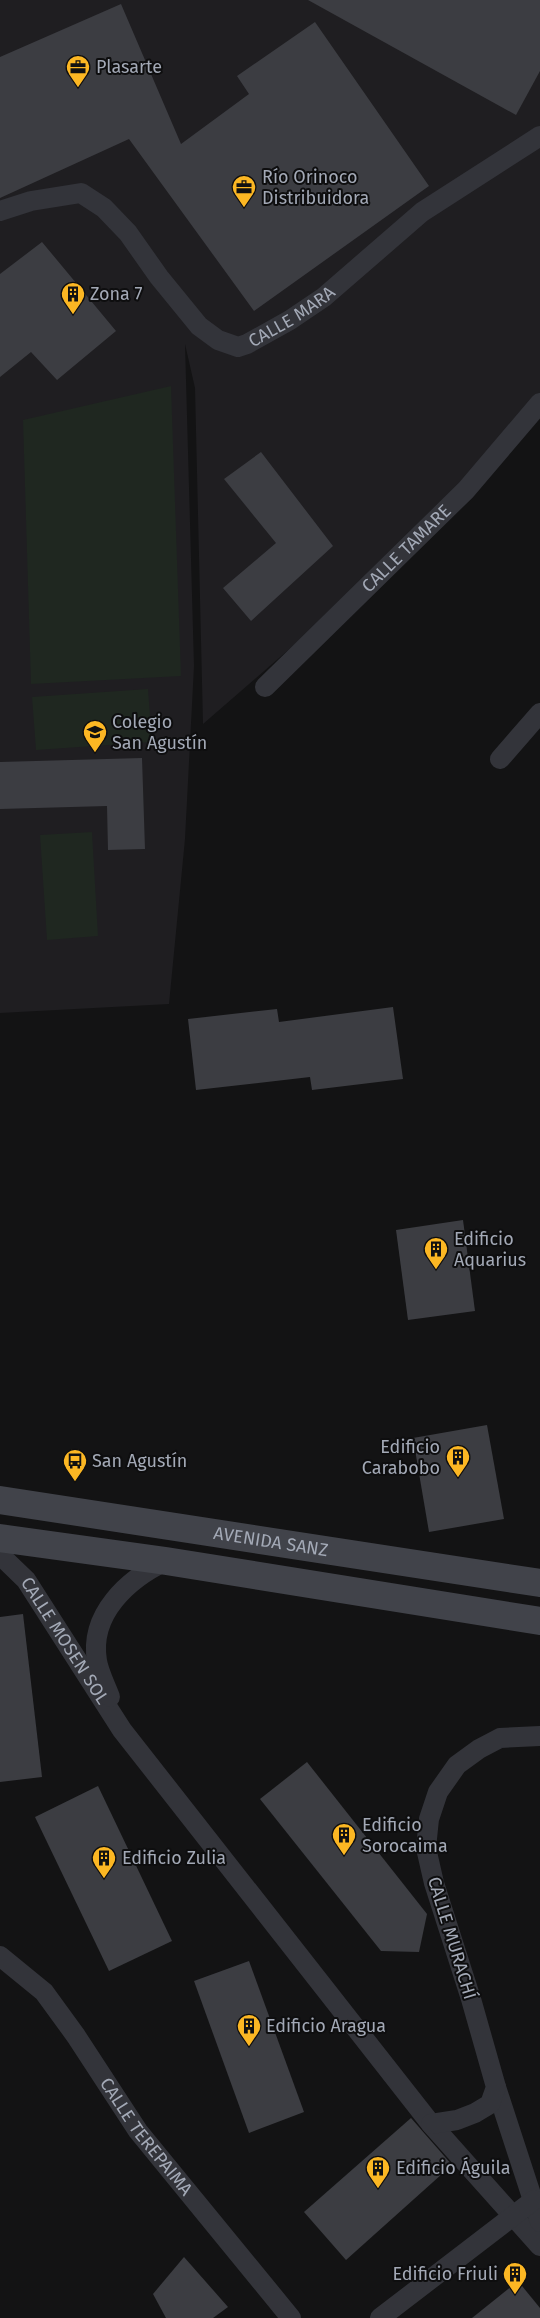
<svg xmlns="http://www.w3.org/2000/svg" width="540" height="2318" viewBox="0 0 540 2318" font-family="'Fira Sans',sans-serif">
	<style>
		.built { fill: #1f1e21 }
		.green { fill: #1f2720 }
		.building { fill: #3c3d42 }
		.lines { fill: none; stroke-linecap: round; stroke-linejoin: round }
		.street { stroke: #33343a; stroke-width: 20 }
		.secondary { stroke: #41434a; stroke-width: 28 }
		.labels { text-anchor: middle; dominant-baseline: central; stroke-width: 4; stroke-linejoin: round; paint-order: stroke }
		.poi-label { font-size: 18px; fill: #a3a9b6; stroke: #0e0e0f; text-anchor: start }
		.street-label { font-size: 18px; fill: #a3a9b6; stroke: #0e0e0f }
	</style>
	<rect width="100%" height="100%" fill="#131314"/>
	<path class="built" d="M0,0H540V399L486,460L325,618L203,724L195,388L185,344L194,666L185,839L169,1004L0,1013Z"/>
	<g class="green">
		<path d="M171,386L181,676L31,684L23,420Z"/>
		<path d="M148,689L152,742L36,750L32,697Z"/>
		<path d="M92,832L98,936L47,940L40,835Z"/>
	</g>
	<g class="building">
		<path d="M308,0H540V71L516,115Z"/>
		<path d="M121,4L181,144L249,94L237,76L315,22L429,186L254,311L129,139L0,198V57Z"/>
		<path d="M42,242L116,331L57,380L31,352L0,377V274Z"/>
		<path d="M261,452L333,546L251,621L223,588L276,543L224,479Z"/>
		<path d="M142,758L145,849L108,850L107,806L0,809V762Z"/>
		<path d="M393,1007L403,1079L312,1090L310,1077L196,1090L188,1019L277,1009L279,1022Z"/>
		<path d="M463,1220L475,1311L408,1320L396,1230Z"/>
		<path d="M487,1425L504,1519L429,1532L413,1438Z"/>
		<path d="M23,1614L42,1777L0,1782V1617Z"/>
		<path d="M307,1762L427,1914L419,1952L381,1951L260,1799Z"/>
		<path d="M98,1786L172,1941L109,1971L35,1817Z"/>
		<path d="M249,1961L304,2112L249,2133L194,1981Z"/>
		<path d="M411,2118L452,2165L346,2260L304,2212Z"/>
		<path d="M184,2257L228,2307L213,2318H166L153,2294Z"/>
		<path d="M518,2281L540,2308V2318H472Z"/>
	</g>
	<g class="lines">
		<g class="street">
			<path id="s1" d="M0,211L31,201L81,193L104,208L128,233L159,277L199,326L218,340L238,347L247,344L290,320L324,297L422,212L540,136"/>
			<path id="s2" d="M265,687L466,490L540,403"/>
			<path d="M500,759L540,713"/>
			<path id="s3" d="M0,1555L26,1580L122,1730L431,2124L540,2246"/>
			<path d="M110,1697C106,1686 99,1673 97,1661C89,1614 128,1579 166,1561"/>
			<path id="s4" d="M0,1956L44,1992L76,2036L138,2131L291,2318"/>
			<path d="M496,2087L540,2222"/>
			<path d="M431,2124L457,2120L475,2113L490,2104L496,2087L471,1999L434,1883L426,1848L429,1819L438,1792L457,1765L479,1749L500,1738L540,1736"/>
			<path d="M380,2318L534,2200"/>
		</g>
		<g class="secondary">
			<path id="s5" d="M0,1500L540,1583"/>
			<path d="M0,1538L166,1561L540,1621"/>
		</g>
	</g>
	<defs>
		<g id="office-pin" transform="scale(1.25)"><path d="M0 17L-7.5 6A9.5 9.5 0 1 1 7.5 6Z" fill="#fcb723" stroke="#0e0e0f"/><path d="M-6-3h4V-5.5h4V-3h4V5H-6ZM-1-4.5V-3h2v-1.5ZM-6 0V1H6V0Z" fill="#111"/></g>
		<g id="building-pin" transform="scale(1.25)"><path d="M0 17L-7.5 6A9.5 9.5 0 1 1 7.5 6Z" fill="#fcb723" stroke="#0e0e0f"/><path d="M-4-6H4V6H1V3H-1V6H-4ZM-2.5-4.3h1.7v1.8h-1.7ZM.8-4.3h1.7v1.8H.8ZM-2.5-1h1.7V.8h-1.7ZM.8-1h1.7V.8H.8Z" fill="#111"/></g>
		<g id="school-pin" transform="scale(1.25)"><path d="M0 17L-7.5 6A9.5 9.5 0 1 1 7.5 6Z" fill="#fcb723" stroke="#0e0e0f"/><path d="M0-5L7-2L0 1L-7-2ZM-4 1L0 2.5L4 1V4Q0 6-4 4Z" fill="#111"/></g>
		<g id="bus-pin" transform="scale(1.25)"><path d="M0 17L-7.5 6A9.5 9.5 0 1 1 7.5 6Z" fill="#fcb723" stroke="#0e0e0f"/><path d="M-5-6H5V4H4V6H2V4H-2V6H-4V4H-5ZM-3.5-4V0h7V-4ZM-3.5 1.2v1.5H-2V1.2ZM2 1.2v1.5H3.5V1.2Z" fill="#111"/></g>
	</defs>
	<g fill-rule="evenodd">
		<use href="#office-pin" x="78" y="67"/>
		<use href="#office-pin" x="244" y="187"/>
		<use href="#building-pin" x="73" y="294"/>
		<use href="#school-pin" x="95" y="732"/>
		<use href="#building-pin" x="436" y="1249"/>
		<use href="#building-pin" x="458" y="1457"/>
		<use href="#bus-pin" x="75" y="1461"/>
		<use href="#building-pin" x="344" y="1835"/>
		<use href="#building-pin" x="104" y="1858"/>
		<use href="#building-pin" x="249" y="2026"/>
		<use href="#building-pin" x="378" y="2168"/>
		<use href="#building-pin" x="515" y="2274"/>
	</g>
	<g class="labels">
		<g class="poi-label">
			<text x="96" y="67">Plasarte</text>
			<text x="262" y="177">Río Orinoco<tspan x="262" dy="21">Distribuidora</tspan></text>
			<text x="90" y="294">Zona 7</text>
			<text x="112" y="722">Colegio<tspan x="112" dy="21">San Agustín</tspan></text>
			<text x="454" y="1239">Edificio<tspan x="454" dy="21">Aquarius</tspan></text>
			<text x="440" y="1447" text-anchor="end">Edificio<tspan x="440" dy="21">Carabobo</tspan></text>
			<text x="92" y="1461">San Agustín</text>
			<text x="362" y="1825">Edificio<tspan x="362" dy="21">Sorocaima</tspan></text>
			<text x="122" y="1858">Edificio Zulia</text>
			<text x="266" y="2026">Edificio Aragua</text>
			<text x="396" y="2168">Edificio Águila</text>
			<text x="498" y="2274" text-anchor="end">Edificio Friuli</text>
		</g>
		<g class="street-label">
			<text stroke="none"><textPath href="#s1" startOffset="369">CALLE MARA</textPath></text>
			<text stroke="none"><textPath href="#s2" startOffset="198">CALLE TAMARE</textPath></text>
			<text stroke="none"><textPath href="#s5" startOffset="274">AVENIDA SANZ</textPath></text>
			<text stroke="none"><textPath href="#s3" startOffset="108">CALLE MOSEN SOL</textPath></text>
			<text transform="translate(452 1938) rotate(73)">CALLE MURACHÍ</text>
			<text stroke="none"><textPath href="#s4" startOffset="234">CALLE TEREPAIMA</textPath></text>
		</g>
	</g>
</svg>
